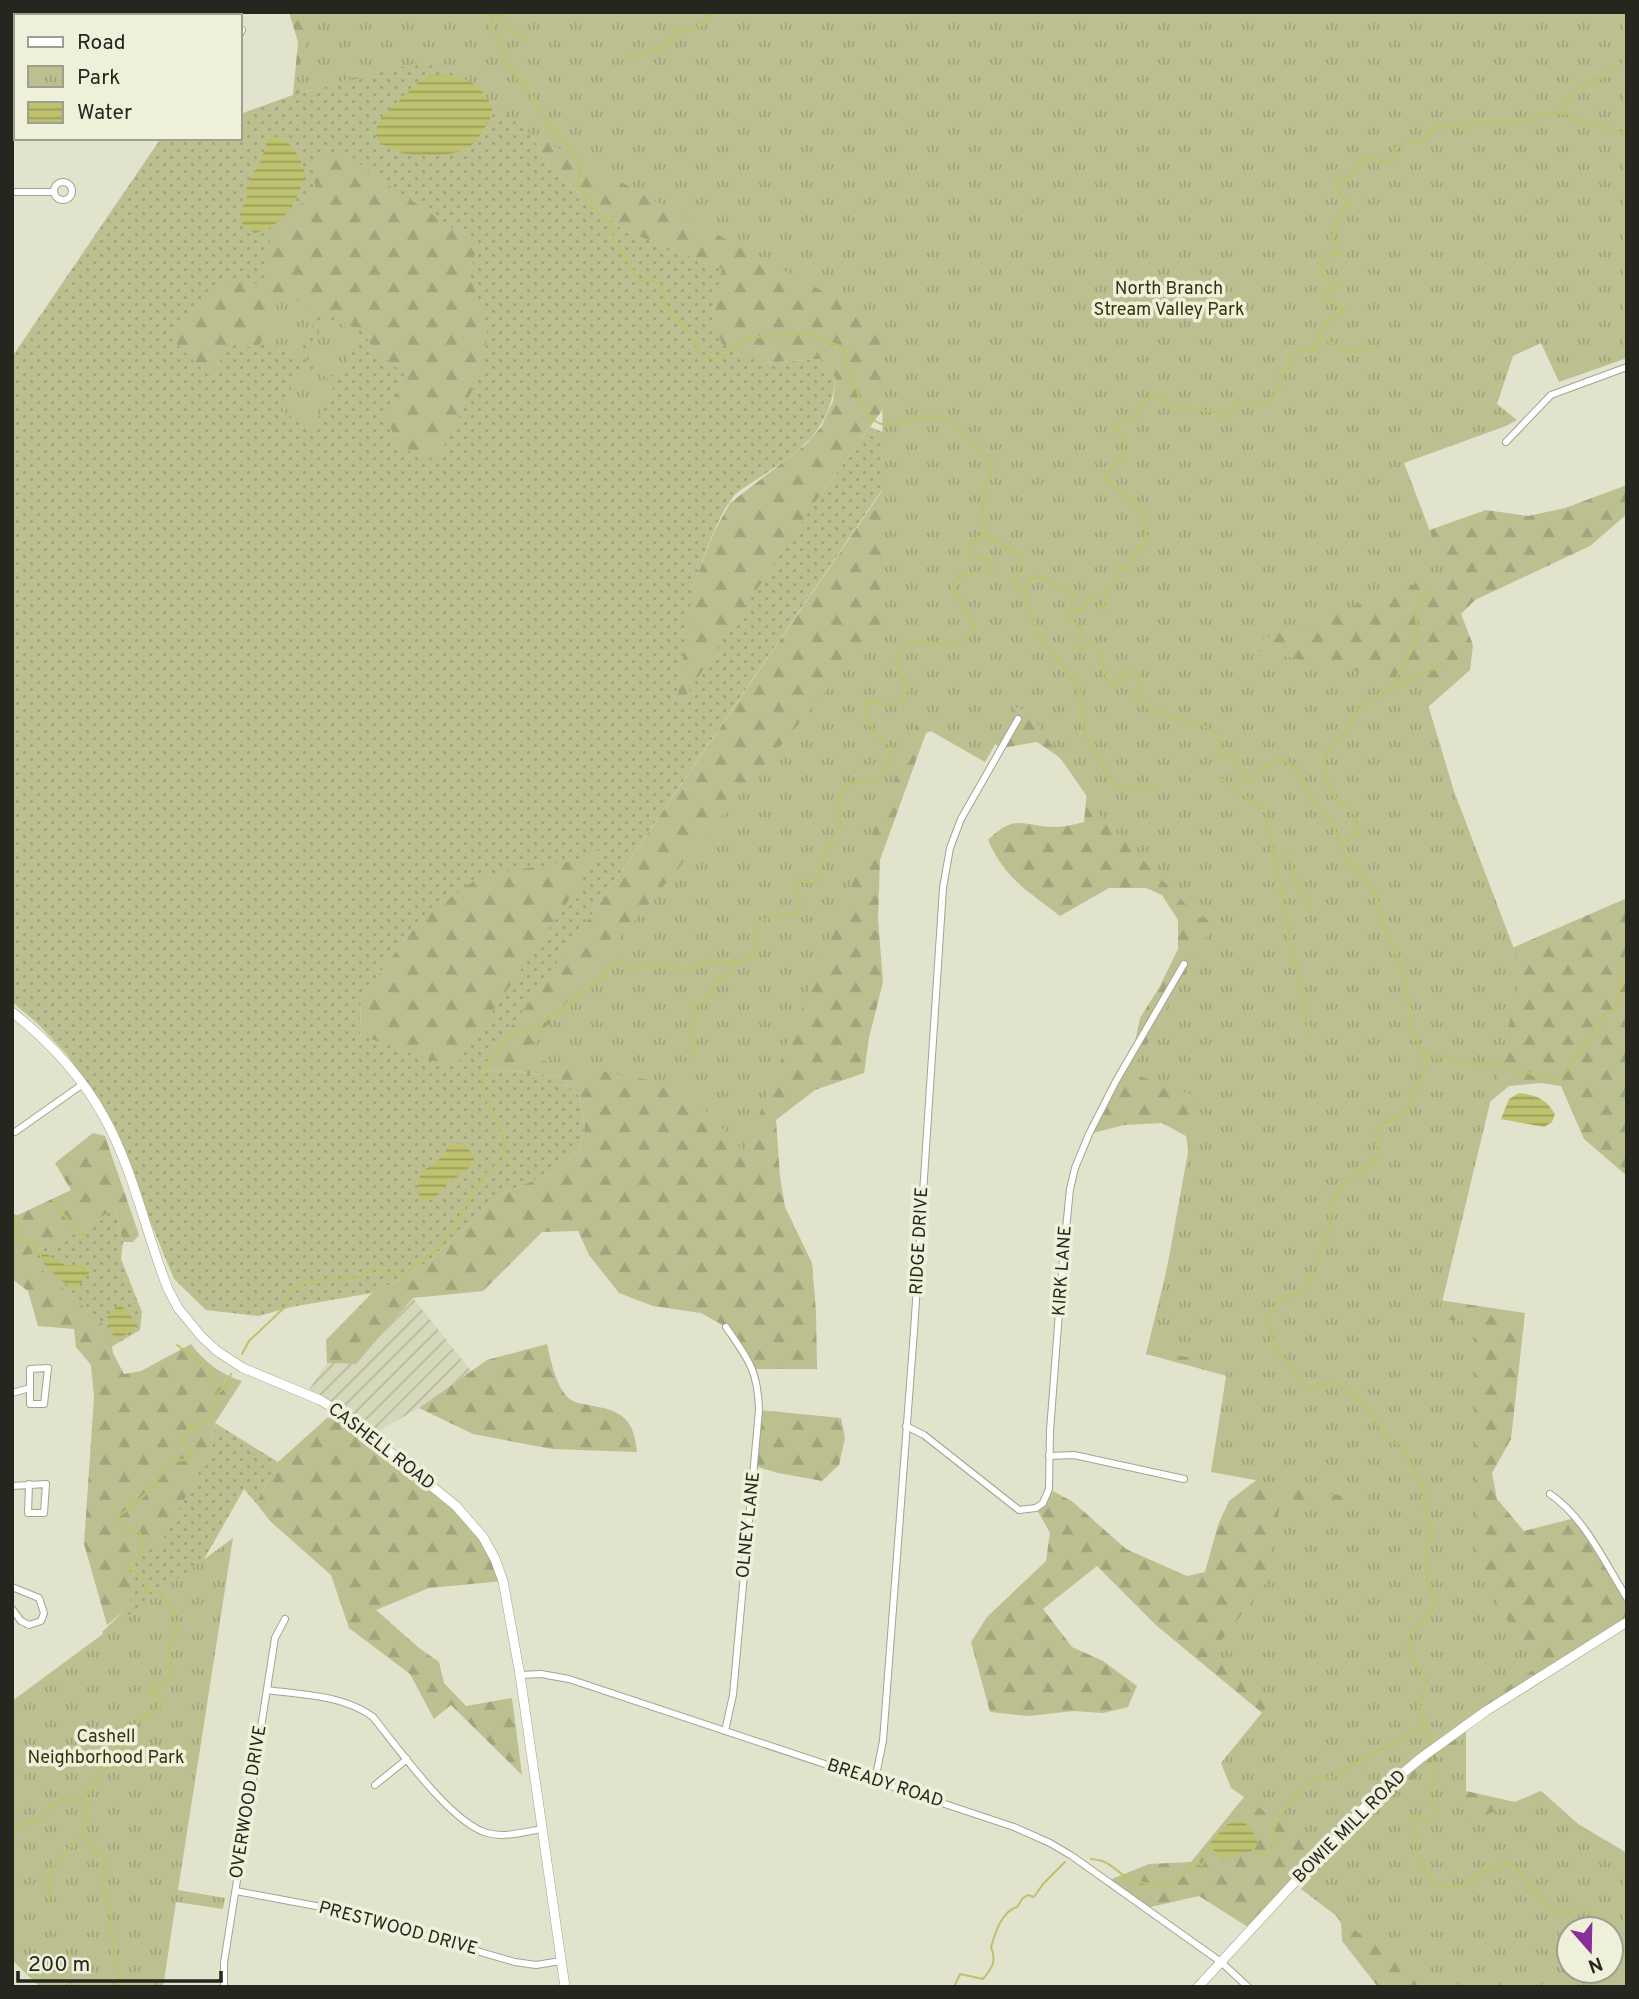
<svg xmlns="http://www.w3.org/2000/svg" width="1639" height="1999" viewBox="0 0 1639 1999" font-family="Overpass,sans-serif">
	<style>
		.industrial { fill: url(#industrial-furrows) }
		.grass { fill: url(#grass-dots); fill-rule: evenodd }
		.forest { fill: url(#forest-firs); fill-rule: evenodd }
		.park { fill: url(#park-tufts); fill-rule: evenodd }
		.water { fill: url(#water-rules) }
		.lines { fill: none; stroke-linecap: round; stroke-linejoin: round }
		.stream { stroke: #bec26e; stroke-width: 2 }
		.street-casing { stroke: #a3a490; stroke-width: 8 }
		.secondary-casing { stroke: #a3a490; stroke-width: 10 }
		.street { stroke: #fff; stroke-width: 6 }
		.secondary { stroke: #fff; stroke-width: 9 }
		.labels { text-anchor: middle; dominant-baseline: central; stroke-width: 7; stroke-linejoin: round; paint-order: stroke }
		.park-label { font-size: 18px; fill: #32340f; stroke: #eef0da }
		.street-label { font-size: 18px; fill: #25261e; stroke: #eef0da }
	</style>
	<defs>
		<pattern id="industrial-furrows" width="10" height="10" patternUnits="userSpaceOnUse" patternTransform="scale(1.75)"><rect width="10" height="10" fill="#d5d8ba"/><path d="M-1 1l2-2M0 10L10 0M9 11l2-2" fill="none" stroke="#b7b99f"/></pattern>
		<pattern id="grass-dots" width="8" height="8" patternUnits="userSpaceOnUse" patternTransform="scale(1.75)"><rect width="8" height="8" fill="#bcc090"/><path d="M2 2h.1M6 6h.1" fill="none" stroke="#a1a57c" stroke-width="1.8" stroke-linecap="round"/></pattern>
		<pattern id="forest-firs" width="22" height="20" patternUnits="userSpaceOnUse" patternTransform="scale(1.75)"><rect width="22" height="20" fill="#bcc090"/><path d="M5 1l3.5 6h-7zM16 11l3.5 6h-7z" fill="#a1a57c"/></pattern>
		<pattern id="park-tufts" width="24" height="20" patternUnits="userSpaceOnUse" patternTransform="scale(1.75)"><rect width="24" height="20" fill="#bcc090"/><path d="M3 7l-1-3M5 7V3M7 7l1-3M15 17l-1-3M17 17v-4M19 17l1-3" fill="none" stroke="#a1a57c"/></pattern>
		<pattern id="water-rules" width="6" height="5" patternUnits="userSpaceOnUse" patternTransform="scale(1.75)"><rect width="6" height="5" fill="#bec26e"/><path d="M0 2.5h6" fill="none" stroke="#9a9d5a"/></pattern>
	</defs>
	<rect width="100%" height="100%" fill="#e1e3cd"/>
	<path class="industrial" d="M413,1298L471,1371L419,1408L370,1436L306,1394L327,1363L356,1364Z"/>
	<g class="grass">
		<path d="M433,58L521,123L530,133L552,170L623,230L723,269L712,315L763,363L820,359L836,378C829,432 803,448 761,477C752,483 740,489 734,496C714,521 705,557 693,586L816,501L870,427L888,434L927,424L600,903L481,1071L506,1070L558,1077L580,1097L585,1130L578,1150L550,1174L501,1194L432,1259L398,1281L372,1293L291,1307L259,1316L206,1310L174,1279L148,1216L121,1140L91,1089L68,1056L37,1023L12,1002V357L159,141L168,138H240V114L293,95ZM583,858L360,1036L361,997L421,919Z"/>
		<path d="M115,1208L123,1242L121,1259L142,1312L140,1330L111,1347L108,1330L27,1256L80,1231Z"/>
		<path d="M215,1423L278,1462L256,1503L244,1489L194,1577L109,1641L102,1632L124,1611L129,1562L135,1560L141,1547L211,1449Z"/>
	</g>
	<g class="forest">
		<path d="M289,12H863L929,346L816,501L676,710L693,586L714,532L730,503L805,445L821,427L833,401L836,378L820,359L763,363L722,344L712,315L722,269L623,230L552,170L530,133L521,123L433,59L293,95L298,42Z"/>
		<path d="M1627,12L1377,360L1421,533L1486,510L1528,516L1565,508L1627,485V514L1590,546L1475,600L1461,614L1473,645L1470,670L1428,707L1441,979L1627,898V1176L1584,1139L1561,1086L1541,1083L1509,1086L1472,1117L1432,1299L1525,1313L1511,1439L1492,1473L1497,1499L1524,1531L1575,1518L1627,1598V1622L1466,1725V1791L1515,1802L1541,1791L1578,1824L1627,1853V1987H1378L1342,1941L1341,1923L1306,1870L1251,1929L1199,1896L1146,1908L1107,1881L1149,1864L1191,1862L1275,1759L1278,1735L1261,1712L1157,1626L1097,1566L1043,1609L1072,1647L1103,1661L1137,1686L1128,1707L1103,1713L1074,1711L1028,1716L990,1712L971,1642L987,1617L1046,1561L1050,1533L1036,1508L1049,1489L1073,1502L1126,1549L1187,1576L1205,1572L1218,1525L1229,1501L1259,1478L1256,1384L1146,1354L1184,1199L1189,1156L1186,1136L1162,1123L1124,1125L1089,1134L1133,1052L1140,1018L1159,988L1178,949V920L1162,895L1146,888H1109L1060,916C1028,891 1005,879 988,840C1016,812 1024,827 1056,827C1065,827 1075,824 1084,822L1087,791L1059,757L1037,742L1001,748L962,721L926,733L880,860L878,919L883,982L869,1038L864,1073L815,1090L776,1120L780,1177L785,1207L812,1263L816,1311L817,1369H754L726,1327L701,1313L653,1306L619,1293L589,1255L578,1231L542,1232L483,1291L413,1298L356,1364L327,1363L326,1340L372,1293L398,1281L432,1259L501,1194L550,1174L578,1150L585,1130L580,1097L558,1077L506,1070L480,1071L600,903L956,383ZM1569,1929H1611V1971H1569Z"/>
		<path d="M345,151L370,173L477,244L470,276L487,331L485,365L439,456L422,460L396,442L387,417L405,375L372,347L364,332L282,294L258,349L235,343L208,375L168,335L227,282L263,284L270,240L315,188L314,166L319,153Z"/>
		<path d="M604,848L456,1065L430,1060L360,1035L361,997L421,919L482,875L575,861Z"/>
		<path d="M93,1133L105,1136L139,1235L133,1242H123L115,1208L80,1231L27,1256L109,1330L113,1353L124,1374L141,1371L191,1344C203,1361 222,1375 242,1381L215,1423L211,1449L159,1546L141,1547L140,1557L129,1562L128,1568L138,1586L124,1611L107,1625L84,1544L94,1397L91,1365L76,1347L74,1329L38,1326L28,1291L12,1279V1214L18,1215L71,1190L55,1163Z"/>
		<path d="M547,1344C551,1361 556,1389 571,1400C577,1404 586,1404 593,1406C623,1411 634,1420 637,1452L552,1449L473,1434L419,1408L487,1360Z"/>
		<path d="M759,1410L841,1418L845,1438L839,1465L822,1481L778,1473L755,1466Z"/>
		<path d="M343,1414L472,1524L503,1581L429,1588L376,1610L419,1648L439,1662L444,1683L466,1706L512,1698L522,1775L451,1705L434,1719L410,1674L349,1628L331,1575L270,1521L256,1503L278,1462L327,1418Z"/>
	</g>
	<g class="park">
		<path d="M304,12H1627V358L1559,382L1541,343L1513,356L1497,404L1517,420L1506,426L1404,463L1446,573L1240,647L1422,685L1454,791L1522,970L1438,1319L1475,1322L1477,1568L1524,1649L1538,1667C1509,1686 1480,1703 1452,1723C1401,1759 1357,1802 1314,1846L1231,1788L1221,1763L1273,1699L1213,1651L1265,1584L1281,1500L1351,1512L1353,1498L1211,1472L1228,1364L1152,1351L1198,1097L1131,1073L1212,927L1209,920L1202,916L1200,919L1101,817L1031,715L1017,707L985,762L917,723L744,1152L683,1086L521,1057L881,625L883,324L530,133L433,59L300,91L294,84L310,32Z"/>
		<path d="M282,294L319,311L297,357L261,340Z"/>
		<path d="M327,317L361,335L339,378L305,360Z"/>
		<path d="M303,365L336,382L313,428L280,411Z"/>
		<path d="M233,1538L178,1890L225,1898L223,1909L176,1902L163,1987H40L12,1960V1701Z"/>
		<path d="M1466,1736L1464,1762L1466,1824L1541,1791L1578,1824L1627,1854V1987H1430L1301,1889C1353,1833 1406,1782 1466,1736ZM1611,1929V1971H1569V1929Z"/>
	</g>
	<g class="water">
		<path d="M431,75C454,75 473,77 487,98C495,109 493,115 485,127C481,133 476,143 469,147C436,167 331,153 398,102C410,92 416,81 431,75Z"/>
		<path d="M274,136C291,139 302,159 305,174C299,199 282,229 254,233L243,225L240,214L247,197V185L262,159L267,141Z"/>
		<path d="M1519,1093C1537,1095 1546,1099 1555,1114L1552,1122L1544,1127L1501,1119L1509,1099Z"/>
		<path d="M452,1144C459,1144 464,1144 468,1149C485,1166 453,1177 445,1186C437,1194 436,1201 423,1201L418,1193C418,1163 428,1173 441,1157C446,1152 446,1148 452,1144Z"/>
		<path d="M45,1253L65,1265L86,1266L89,1274L76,1289C62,1284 45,1268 41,1254Z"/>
		<path d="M121,1302C124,1314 133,1314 137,1328L117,1339L111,1333L107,1317Z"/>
		<path d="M1242,1820L1251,1829L1258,1843L1251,1851L1223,1859L1208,1845L1228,1824Z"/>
	</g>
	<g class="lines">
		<g class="stream">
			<path d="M490,12L492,17V31L504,47L507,64L515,76L526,86L542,112L549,127L573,150L580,170V188L584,198L610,222L612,237L639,280L654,281L662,286L667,308L688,331L703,356L713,358L723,356L749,338L806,333L843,347C846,353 846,356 847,363C848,373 862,404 868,413C886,443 921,405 948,420C963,428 978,450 992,461C993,476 985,485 983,499C982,505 984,533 987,537L1022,556L1014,585L1017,589H1027L1028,581L1039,576L1074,596C1074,604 1068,607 1067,615L1081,629L1077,643L1079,649L1084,651L1090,644H1097C1105,657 1101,674 1111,685H1116L1128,672L1134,671L1138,673L1141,682L1139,687L1134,691V696L1150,709L1185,722L1202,725L1222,737L1219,751L1235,761L1249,781L1273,760H1284L1297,769L1311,799L1330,820L1348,861L1375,892L1383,924L1406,979V993L1411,1009L1409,1025L1426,1059L1422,1076L1412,1096L1411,1107C1397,1119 1387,1118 1375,1133C1391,1168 1354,1166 1338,1190C1330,1204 1331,1223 1326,1238C1320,1255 1312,1272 1305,1289L1279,1300L1267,1316L1274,1345L1304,1384L1310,1389C1317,1388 1326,1383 1332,1384C1352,1385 1379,1425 1388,1441L1402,1444L1417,1478L1424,1487V1505L1432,1535L1426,1549L1427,1581L1436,1603L1431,1613L1409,1635C1409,1641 1407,1652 1411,1658C1417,1668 1423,1671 1427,1683L1419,1704L1429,1732L1431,1746"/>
			<path d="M497,12L503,22L527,42"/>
			<path d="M624,57L649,54L657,47L660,50L665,48L675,32C691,32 705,28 712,12"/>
			<path d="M1562,114C1568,92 1585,82 1606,76V71L1611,66L1627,63"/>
			<path d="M1317,339L1330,342L1349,353L1381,345"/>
			<path d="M1024,590C1028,627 1051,650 1072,679L1078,681L1086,737L1115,787L1158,788"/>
			<path d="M1070,610L1079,612L1088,598H1096L1099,605L1104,609L1106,588L1114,586L1118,568L1128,569L1139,545L1149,543L1145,532L1144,512L1105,477L1119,461L1126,442L1122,434L1114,430L1120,421C1138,421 1138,413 1146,398L1160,394L1162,401L1167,405L1215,412L1224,419L1235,409L1234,402L1248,404L1270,401L1279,387L1281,374L1289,369V357L1302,347L1310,352L1317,349C1314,328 1330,319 1345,309L1324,299L1337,285L1322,276L1321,263L1324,256L1340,254L1331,236L1337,232L1332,226L1349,203L1341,197L1335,179L1345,180L1353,173L1355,166H1361L1363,160C1374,157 1382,162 1392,161L1397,155L1393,150L1399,145L1423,140L1437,126L1443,128L1456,124L1463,130L1468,128V121C1488,124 1506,123 1525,121C1532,120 1539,114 1547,113C1555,113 1562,114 1570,113L1574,120L1617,130L1625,135L1627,140"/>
			<path d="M1396,685C1399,650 1424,658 1415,613L1427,592"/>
			<path d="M1221,779L1265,810L1309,1033"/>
			<path d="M1344,844L1360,832L1353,812L1329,792L1323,761L1331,747L1351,725L1356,710L1396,685L1440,666"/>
			<path d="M1275,851L1288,856C1295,870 1295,883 1300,897L1305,896L1309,902L1308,906L1310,913"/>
			<path d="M1425,1055H1430L1435,1058L1443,1056L1458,1062L1507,1066L1521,1075L1525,1071L1538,1077L1560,1078C1577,1061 1586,1039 1602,1021L1603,1015L1615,1009L1624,968L1627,964"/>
			<path d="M688,1059L695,1049L696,1039L689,1036L695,1018V1006L706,1000L717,983L724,980L734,964"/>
			<path d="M482,1085L485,1066L509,1037L529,1031L566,1008L581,994L603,979L608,968L618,960L631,968L661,965L685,971L712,960L740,962L750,958L755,950V938L761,921L775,915L797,913L801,908L794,881L797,879L814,884C820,869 826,853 833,838C835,833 840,828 841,823C842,811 833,803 842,791C859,770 895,797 889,745C872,734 865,721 866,701C885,701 899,717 908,687L895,662C912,624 937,652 960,642C965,640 970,635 975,632L972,619L953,588C956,570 976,573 992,571V564L988,558L969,561V545L984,533"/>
			<path d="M53,1203L86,1239"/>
			<path d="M12,1218H15L17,1238L34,1245L37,1254H41"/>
			<path d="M177,1345L209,1369L211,1377L223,1389"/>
			<path d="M242,1354L249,1341L286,1306L288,1293C321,1266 344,1292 372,1268L405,1277C410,1271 415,1264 421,1260C430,1254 435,1253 442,1243C465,1216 472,1178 504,1160C508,1135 494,1114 483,1093"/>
			<path d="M1432,1755L1434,1783L1429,1796L1437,1813L1434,1821L1429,1822L1417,1815L1413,1818V1823L1419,1856L1434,1887H1464C1478,1872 1491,1866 1512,1863L1551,1911L1563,1914L1582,1907C1591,1913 1599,1917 1598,1929"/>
			<path d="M12,1827L42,1819L58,1799L72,1798L79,1800L85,1797"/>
			<path d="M1251,1848L1263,1855L1277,1840L1273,1828L1286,1807L1307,1784L1318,1778L1334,1777L1371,1753L1401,1740L1425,1724"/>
			<path d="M1091,1859C1111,1860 1114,1871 1130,1879C1144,1885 1161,1885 1175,1885L1183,1875"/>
			<path d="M1189,1870L1198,1862L1200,1865L1203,1864L1208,1851L1212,1850"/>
			<path d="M49,1902C51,1893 47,1887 48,1879C51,1861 74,1848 82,1832"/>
			<path d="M1611,1957L1627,1948"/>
			<path d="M123,1987L114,1959L110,1907L103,1887L104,1857L103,1854L94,1852L84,1833L88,1822L84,1816L88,1806L85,1797L96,1784L102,1769L114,1766C115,1760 114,1753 116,1748C124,1731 144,1716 160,1708V1698L156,1692L149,1693L150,1686L165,1683L172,1672L169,1646L178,1628L171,1608L159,1592L145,1591C147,1576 140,1575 128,1568L129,1562L140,1557L144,1539L137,1529H126L118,1524L119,1516C140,1501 157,1485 170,1462L188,1459L192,1449L182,1444L187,1429L208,1421L218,1393L227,1385L231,1374"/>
			<path d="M954,1987L960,1974L983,1979C992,1968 997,1961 991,1947C995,1933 1002,1911 1017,1907L1023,1898L1028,1895L1034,1897L1043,1884L1065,1862"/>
		</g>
		<g class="street-casing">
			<g id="street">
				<path d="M46,16L52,12"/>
				<path d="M240,34L242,30"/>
				<path d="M12,38L16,35"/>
				<circle cx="63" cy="191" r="9"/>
				<path d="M12,192H54"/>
				<path d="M1506,442L1551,395L1627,367"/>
				<path d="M15,1132L83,1084"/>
				<path d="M48,1368L44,1404H30V1369Z"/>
				<path d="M12,1393L30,1388"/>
				<path d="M906,1426L924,1435L1019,1510L1036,1508L1043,1503L1049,1489L1050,1431L1063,1259L1070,1189L1075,1168L1089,1134L1116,1081L1184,964"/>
				<path d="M1049,1456L1074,1455L1184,1479"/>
				<path d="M12,1486L46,1484L44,1513H28L29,1484"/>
				<path d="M1550,1494C1585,1518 1605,1563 1627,1598"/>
				<path d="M12,1587L39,1598L44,1613L41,1621L29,1625L21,1621L12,1609"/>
				<path d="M520,1675L541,1674L569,1679L1014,1827L1050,1843L1072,1856L1221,1962L1248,1987"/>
				<path d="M267,1690C302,1695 344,1695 373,1717C398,1748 451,1823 487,1833C504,1838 524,1832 542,1829"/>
				<path d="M725,1731L733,1695L759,1410C758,1370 748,1359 726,1327"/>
				<path d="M875,1780L883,1741L914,1331L943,888L950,848L961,819L1018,719"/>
				<path d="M375,1785L407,1759"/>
				<path d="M236,1891L332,1909L515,1962L536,1965L561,1961"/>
				<path d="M224,1987V1963L275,1638L285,1619"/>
			</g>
		</g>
		<g class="secondary-casing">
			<g id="secondary">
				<path d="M12,1012C50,1042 81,1075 104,1117C133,1168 146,1234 168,1289L178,1308L201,1336L217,1351L243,1368L320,1400L343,1414L456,1506L483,1537L495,1559L503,1581L520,1675L565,1987"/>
				<path d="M1198,1987L1349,1823L1379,1793L1421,1758L1486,1711L1627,1622"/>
			</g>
		</g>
		<use href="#street" class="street"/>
		<use href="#secondary" class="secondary"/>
	</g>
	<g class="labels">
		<g class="park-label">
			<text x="1169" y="289">North Branch<tspan x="1169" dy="21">Stream Valley Park</tspan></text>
			<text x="106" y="1737">Cashell<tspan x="106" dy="21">Neighborhood Park</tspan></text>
		</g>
		<g class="street-label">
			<text transform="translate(920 1241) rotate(-87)">RIDGE DRIVE</text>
			<text transform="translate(1063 1271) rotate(-86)">KIRK LANE</text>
			<text transform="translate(381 1447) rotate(38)">CASHELL ROAD</text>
			<text transform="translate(749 1525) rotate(-84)">OLNEY LANE</text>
			<text transform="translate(885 1784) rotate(18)">BREADY ROAD</text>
			<text transform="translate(249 1802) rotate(-81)">OVERWOOD DRIVE</text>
			<text transform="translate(1350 1827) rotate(-45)">BOWIE MILL ROAD</text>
			<text transform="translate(398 1929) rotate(15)">PRESTWOOD DRIVE</text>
		</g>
	</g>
	<rect width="1639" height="1999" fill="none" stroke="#25261e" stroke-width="28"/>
	<rect x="14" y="14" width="228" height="126" fill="#eef0da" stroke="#9e9f8f" stroke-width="2"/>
	<rect x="28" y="37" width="35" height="10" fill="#ffffff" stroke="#9e9f8f" stroke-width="2"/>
	<text x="77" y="49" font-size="21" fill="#25261e">Road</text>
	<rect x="28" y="66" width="35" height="21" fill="url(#park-tufts)" stroke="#9e9f8f" stroke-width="2"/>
	<text x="77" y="84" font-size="21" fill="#25261e">Park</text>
	<rect x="28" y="102" width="35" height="21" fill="url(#water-rules)" stroke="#9e9f8f" stroke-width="2"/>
	<text x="77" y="119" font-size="21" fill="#25261e">Water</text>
	<g transform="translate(1590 1950) rotate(160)"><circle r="33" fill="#eef0da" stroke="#9e9f8f" stroke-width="2"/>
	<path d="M0-5L12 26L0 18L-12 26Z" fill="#892d98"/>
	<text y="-10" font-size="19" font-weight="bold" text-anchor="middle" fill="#25261e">N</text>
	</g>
	<path d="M18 1971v10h203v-10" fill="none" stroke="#25261e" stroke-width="3.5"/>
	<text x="28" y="1971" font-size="21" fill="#25261e" stroke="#eef0da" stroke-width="5" paint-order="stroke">200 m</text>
</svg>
